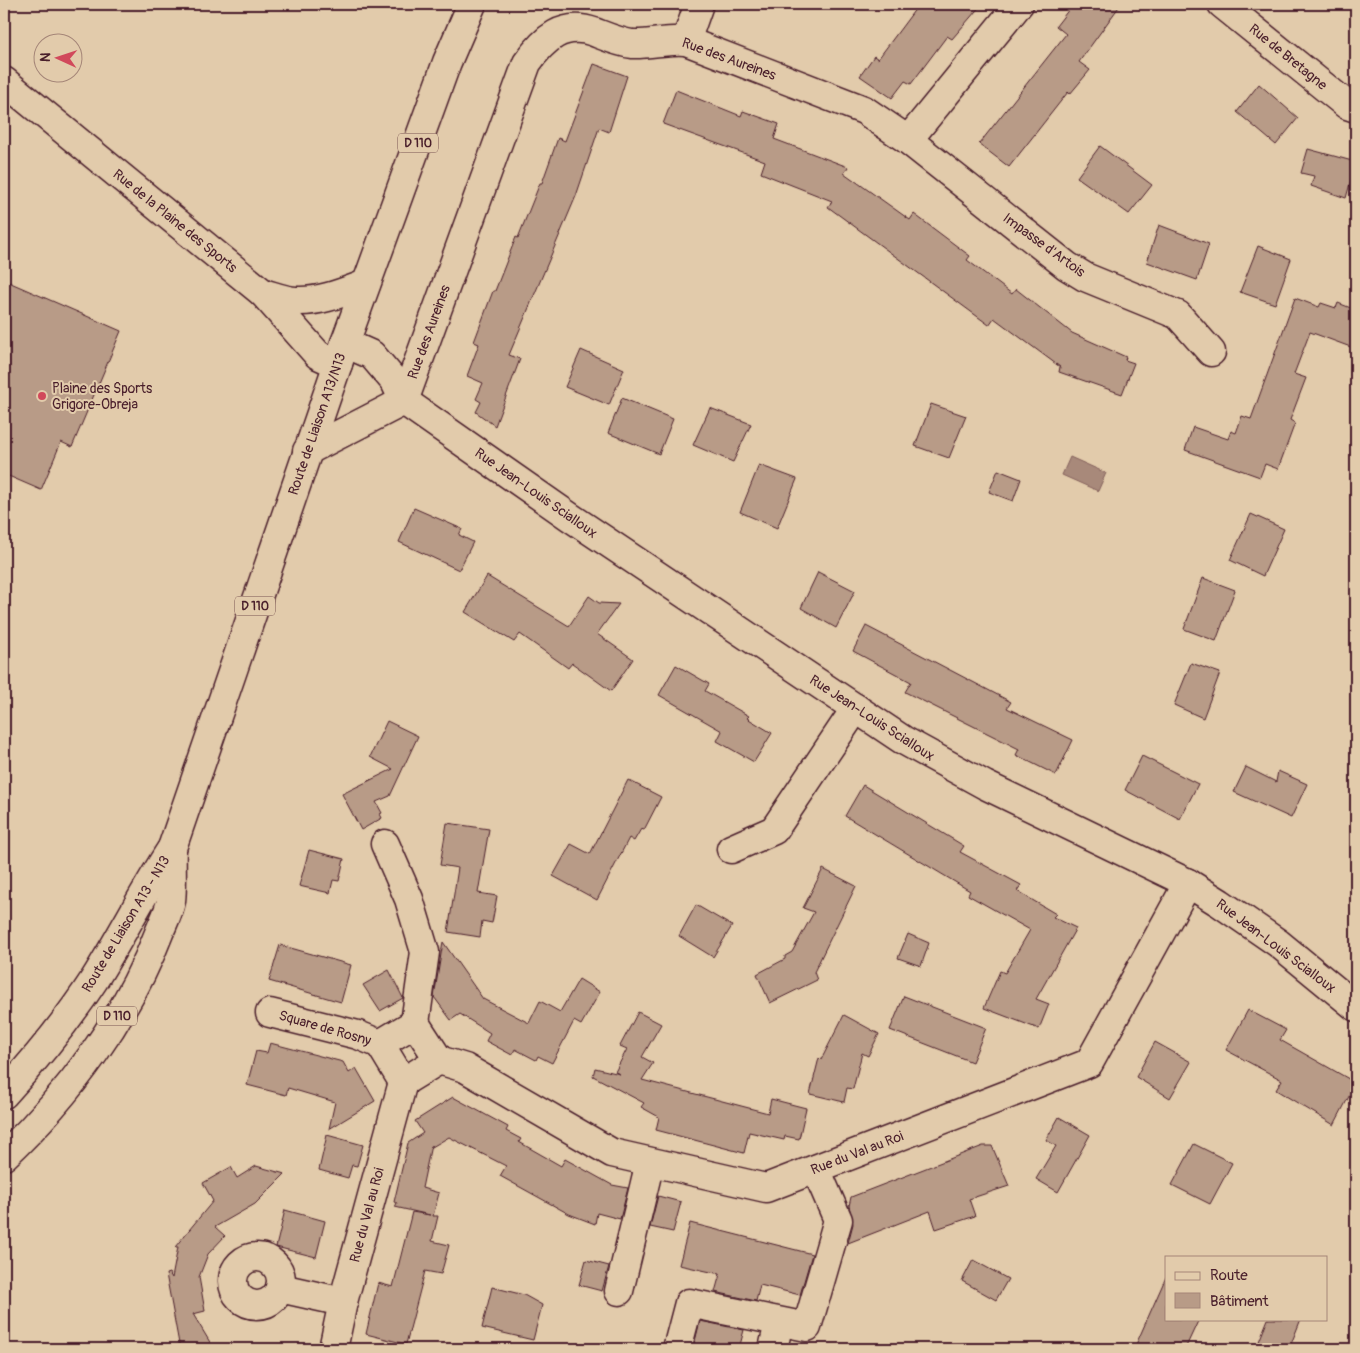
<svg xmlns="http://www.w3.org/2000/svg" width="1360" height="1353" viewBox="0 0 1360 1353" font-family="Pangolin,sans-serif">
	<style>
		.water { fill: #a8897a; stroke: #825f5a }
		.building { fill: #b89b87; stroke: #4a1f2b }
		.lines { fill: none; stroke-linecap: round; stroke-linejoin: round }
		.minor-casing { stroke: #4a1f2b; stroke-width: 31 }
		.major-casing { stroke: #4a1f2b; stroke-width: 31 }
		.minor { stroke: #e2cbab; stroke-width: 28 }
		.major { stroke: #e2cbab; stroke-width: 28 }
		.poi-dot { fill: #d1495b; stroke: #e2cbab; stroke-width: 2 }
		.labels { text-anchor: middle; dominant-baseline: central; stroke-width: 4; stroke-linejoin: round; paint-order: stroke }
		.shield { fill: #e2cbab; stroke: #785351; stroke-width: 1 }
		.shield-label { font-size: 12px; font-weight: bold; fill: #4a1f2b }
		.street-label { font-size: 14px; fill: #4a1f2b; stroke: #e2cbab }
		.poi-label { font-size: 14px; fill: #4a1f2b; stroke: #e2cbab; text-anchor: start }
	</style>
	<rect width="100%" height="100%" fill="#e2cbab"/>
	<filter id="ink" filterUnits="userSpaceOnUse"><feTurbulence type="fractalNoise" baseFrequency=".02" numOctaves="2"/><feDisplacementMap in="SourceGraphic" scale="10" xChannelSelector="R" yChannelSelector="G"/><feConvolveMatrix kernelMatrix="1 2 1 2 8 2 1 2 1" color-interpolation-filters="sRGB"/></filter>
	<g filter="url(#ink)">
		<path class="water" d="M1070,457L1106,473L1098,491L1062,475Z"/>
		<g class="building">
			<path d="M919,4H982L952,39L947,36L911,84L905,81L892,98L860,76L874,56L878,59Z"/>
			<path d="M1073,4H1121L1079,62L1090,70L1070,94L1068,92L1009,167L979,144L1066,34L1056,26Z"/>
			<path d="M594,64L627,76L609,132L599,128L576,196L509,355L520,359L495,426L476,412L481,402L476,399L483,383L467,376L479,344L474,342L493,291H495L516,237L518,238L540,183H542L558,138L565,141Z"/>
			<path d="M1259,84L1298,118L1276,145L1237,112Z"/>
			<path d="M676,90L741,116L743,111L779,124L774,139L848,167L844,173L910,220L914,214L970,256L967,260L1012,294L1016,289L1072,333L1126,357L1125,360L1134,363L1122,394L1059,372L1060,367L994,318L989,325L828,207L832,201L761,173L765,161L663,124Z"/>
			<path d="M1100,146L1152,185L1129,214L1077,177Z"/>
			<path d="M1308,149L1356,162L1346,198L1311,186L1314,176L1301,173Z"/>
			<path d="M1159,225L1209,244L1197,280L1147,262Z"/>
			<path d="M1258,246L1291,259L1275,304L1240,292Z"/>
			<path d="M4,280L121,331L72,447L61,442L41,490L4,474Z"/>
			<path d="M1295,298L1319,307L1321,303L1336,308L1338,303L1356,310V349L1310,332L1294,374L1306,378L1290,420L1295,423L1278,469L1265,464L1260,477L1185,450L1193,427L1228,439L1231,431L1236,433L1242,416L1251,419Z"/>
			<path d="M581,350L624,369L609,405L565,387Z"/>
			<path d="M622,398L673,419L659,454L608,433Z"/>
			<path d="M931,404L966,416L949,458L915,446Z"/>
			<path d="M710,408L751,424L733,462L693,445Z"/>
			<path d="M759,465L797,479L777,528L740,512Z"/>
			<path d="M998,470L1021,479L1013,501L989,492Z"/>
			<path d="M414,508L462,529L459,535L473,542L459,570L399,542Z"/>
			<path d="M1251,514L1284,529L1263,576L1230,560Z"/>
			<path d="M818,572L855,591L836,628L801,608Z"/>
			<path d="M487,576L569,626L589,596L599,603L619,604L597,634L633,659L611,691L572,663L568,668L520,634L514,642L465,612Z"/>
			<path d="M1203,578L1235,590L1216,641L1184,629Z"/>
			<path d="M866,626L1011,702L1007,708L1073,740L1056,775L1016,755L1019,749L905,692L911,682L853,651Z"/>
			<path d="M1191,663L1220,673L1203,718L1174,705Z"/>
			<path d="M676,665L709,684L705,691L749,716L747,718L772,733L754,762L717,741L722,731L659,695Z"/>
			<path d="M387,721L418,736L390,796L376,802L382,813L380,814L382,818L361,830L342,794L393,769L370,757Z"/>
			<path d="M1142,756L1198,784L1180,819L1125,790Z"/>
			<path d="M1246,767L1276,782L1278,771L1307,784L1291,818L1234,792Z"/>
			<path d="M628,780L661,797L644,830L641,829L634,841L629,838L597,900L553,876L571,844L590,854Z"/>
			<path d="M863,785L964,846L960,852L1021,885L1017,891L1056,914L1053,917L1076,928L1036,999L1049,1004L1039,1029L984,1008L1000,971L1005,973L1030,930L968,895L970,891L845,816Z"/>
			<path d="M447,823L489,829L478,893L497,896L492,923L482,921L480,937L448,932L458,868L440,865Z"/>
			<path d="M309,850L344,859L339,881L333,880L330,893L299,886Z"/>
			<path d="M823,869L856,886L814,972L817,980L770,1003L757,974L785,959V956L792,952L814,912L803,908Z"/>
			<path d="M696,905L732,926L713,957L679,936Z"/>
			<path d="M908,934L929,943L921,966L898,958Z"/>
			<path d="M443,942L483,999L529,1023L540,1001L560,1012L579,979L600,992L581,1025L574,1021L552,1063L538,1056L536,1060L515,1049L512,1055L486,1041L490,1033L460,1014L451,1020L434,997Z"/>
			<path d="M280,945L351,965L341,1002L269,981Z"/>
			<path d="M389,970L403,998L380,1011L363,985Z"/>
			<path d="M904,996L986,1028L972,1062L890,1030Z"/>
			<path d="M1248,1010L1286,1030L1280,1040L1356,1083L1334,1125L1276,1090L1282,1080L1226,1050Z"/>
			<path d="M638,1012L661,1024L642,1057L653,1063L642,1080L768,1113L771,1099L806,1108L799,1139L785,1136L784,1140L749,1132L744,1153L656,1130L659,1117L641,1107L644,1103L593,1076L595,1068L620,1074L615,1072L627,1049L620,1046Z"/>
			<path d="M844,1015L879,1034L868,1056L862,1053L853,1089L847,1088L844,1102L810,1094L819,1058L821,1060Z"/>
			<path d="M1155,1042L1191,1062L1170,1098L1136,1077Z"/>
			<path d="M270,1043L343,1062L349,1073L356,1068L375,1101L329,1129L335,1102L288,1088L286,1095L247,1085L256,1051L267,1053Z"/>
			<path d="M453,1097L508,1127L506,1131L521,1139L519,1142L561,1166L565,1159L612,1185L628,1188L620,1219L597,1213L595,1224L569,1214L500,1176L506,1166L449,1137L432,1147L431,1145L422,1188L439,1193L433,1216H438L432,1241L449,1245L441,1274L425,1271L406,1344L366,1334L378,1283L393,1287L412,1212L430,1215L395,1207L397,1203L394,1202L408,1143L423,1133L415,1121Z"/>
			<path d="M1059,1117L1090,1135L1058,1192L1036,1179L1056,1146L1046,1140Z"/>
			<path d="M327,1135L363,1145L357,1166L352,1165L348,1178L319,1170Z"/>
			<path d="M1194,1144L1232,1163L1210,1204L1172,1185Z"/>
			<path d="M983,1146H992L1009,1186L969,1199L975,1216L936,1229L930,1211L848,1243L853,1224L849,1206L851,1197Z"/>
			<path d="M256,1166L285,1174L255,1204L215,1227L225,1236L208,1254L199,1277L205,1311L193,1314L214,1349H180L166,1274L169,1273L172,1278L178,1247H175L213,1201L203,1183L231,1167L237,1178Z"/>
			<path d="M658,1196L681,1202L673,1232L650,1227Z"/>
			<path d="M285,1210L325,1221L316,1257L276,1247Z"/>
			<path d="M690,1223L812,1254L800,1295L760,1285L756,1301L715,1292L720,1274L679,1265Z"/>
			<path d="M586,1260L609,1266L602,1291L579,1285Z"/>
			<path d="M973,1260L1008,1279L996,1300L962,1281Z"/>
			<path d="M1166,1277V1319H1199L1185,1349H1134Z"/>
			<path d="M492,1287L524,1295L542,1305L533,1340L482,1328Z"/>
			<path d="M1268,1319H1301L1289,1349H1256Z"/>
			<path d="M700,1321L744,1330L739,1349H693Z"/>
		</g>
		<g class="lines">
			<g class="minor-casing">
				<g id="minor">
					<path d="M1222,4L1347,105L1356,108"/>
					<path d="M686,41L699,4"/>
					<path d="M4,81L263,293C274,296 286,301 297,301C321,302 344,292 366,284"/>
					<path d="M908,140L1067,266L1085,277L1178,315L1211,352"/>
					<path d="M263,293L318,355L338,364"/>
					<path d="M345,343L372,355L395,382L404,401L570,517L903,740L985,785L1188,883L1220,903L1278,943L1356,1007"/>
					<path d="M404,401L527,63C544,39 563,21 594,32C607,37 618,42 632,44C650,45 667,39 686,41L864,110L908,140L1019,4"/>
					<path d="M307,451L404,401"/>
					<path d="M385,844L409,899L425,952L415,1023"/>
					<path d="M731,849L774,830L856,708"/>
					<path d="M270,1013L358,1035L380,1044"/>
					<path d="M415,1023L439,1060L403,1082L380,1044Z"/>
					<path d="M439,1060L465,1068L612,1153L766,1188L1089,1063L1188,883"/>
					<circle cx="257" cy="1281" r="24"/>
					<path d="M280,1288L343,1302"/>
					<path d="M619,1291L650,1162"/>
					<path d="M678,1345L689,1303L807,1327L838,1220L816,1169"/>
					<path d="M333,1349L343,1302L403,1082"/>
					<path d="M773,1349L779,1322"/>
				</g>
			</g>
			<g class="major-casing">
				<g id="major">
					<path d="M4,1094C36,1059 68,1020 94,980C121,937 144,891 172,848L345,343L447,62L472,4"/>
					<path d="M4,1156C69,1095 127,1017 159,933C163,923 169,912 171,901C173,884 171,866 172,848"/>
				</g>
			</g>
			<use href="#minor" class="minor"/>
			<use href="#major" class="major"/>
		</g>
	</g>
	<circle class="poi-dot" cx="42" cy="396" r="5"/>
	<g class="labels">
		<g class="shield">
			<rect x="398" y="133.5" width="40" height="19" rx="4"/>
			<rect x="235" y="596.5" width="40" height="19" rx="4"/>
			<rect x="97" y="1006.5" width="40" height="19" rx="4"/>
		</g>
		<g class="shield-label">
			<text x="418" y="143">D 110</text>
			<text x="255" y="606">D 110</text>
			<text x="117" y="1016">D 110</text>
		</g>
		<g class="street-label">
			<text transform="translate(1288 57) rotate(39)">Rue de Bretagne</text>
			<text transform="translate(729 59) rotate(20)">Rue des Aureines</text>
			<text transform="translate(175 221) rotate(39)">Rue de la Plaine des Sports</text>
			<text transform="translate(1044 245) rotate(36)">Impasse d'Artois</text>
			<text transform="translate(429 332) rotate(-70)">Rue des Aureines</text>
			<text transform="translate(317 424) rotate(-71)">Route de Liaison A13/N13</text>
			<text transform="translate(536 493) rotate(35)">Rue Jean-Louis Scialloux</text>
			<text transform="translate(872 718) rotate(33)">Rue Jean-Louis Scialloux</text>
			<text transform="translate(126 924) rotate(-59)">Route de Liaison A13 - N13</text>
			<text transform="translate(1276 946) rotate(37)">Rue Jean-Louis Scialloux</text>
			<text transform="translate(325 1028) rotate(16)">Square de Rosny</text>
			<text transform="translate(857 1153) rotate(-21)">Rue du Val au Roi</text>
			<text transform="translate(367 1215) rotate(-75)">Rue du Val au Roi</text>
		</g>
		<g class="poi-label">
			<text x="52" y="388">Plaine des Sports<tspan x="52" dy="16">Grigore-Obreja</tspan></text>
		</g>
	</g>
	<rect width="1360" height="1353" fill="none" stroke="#e2cbab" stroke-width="20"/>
	<rect x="10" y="10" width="1340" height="1333" fill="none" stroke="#4a1f2b" stroke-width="2" filter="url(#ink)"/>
	<rect x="1165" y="1256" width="162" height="65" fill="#e2cbab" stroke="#a58678"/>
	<rect x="1175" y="1272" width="25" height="8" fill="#e2cbab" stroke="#a58678"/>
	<text x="1210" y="1280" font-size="15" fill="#4a1f2b">Route</text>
	<rect x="1175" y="1293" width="25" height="15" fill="#b89b87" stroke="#a58678"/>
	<text x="1210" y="1306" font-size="15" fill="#4a1f2b">Bâtiment</text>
	<g transform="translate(58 58) rotate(273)"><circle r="24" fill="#e2cbab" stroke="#a58678"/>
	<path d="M0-4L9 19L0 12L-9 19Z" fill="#d1495b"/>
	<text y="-8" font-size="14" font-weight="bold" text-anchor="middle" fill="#4a1f2b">N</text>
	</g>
</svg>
